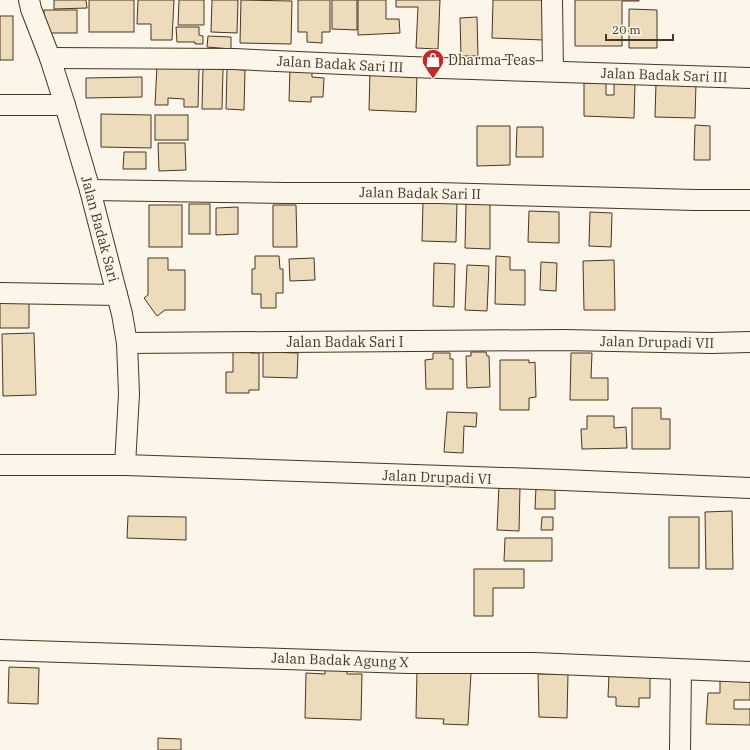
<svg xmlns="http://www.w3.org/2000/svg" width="750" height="750" viewBox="0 0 750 750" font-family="'IBM Plex Serif',serif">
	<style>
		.building { fill: #ecdcbc; stroke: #4a3520 }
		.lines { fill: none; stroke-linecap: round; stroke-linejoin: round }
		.street-casing { stroke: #4a3520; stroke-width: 22 }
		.street { stroke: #fbf6e9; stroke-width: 20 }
		.labels { text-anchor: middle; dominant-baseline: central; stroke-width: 3; stroke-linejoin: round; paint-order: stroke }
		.poi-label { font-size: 14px; fill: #4a3520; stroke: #fbf6e9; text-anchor: start }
		.street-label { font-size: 14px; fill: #4a3520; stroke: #fbf6e9 }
	</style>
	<rect width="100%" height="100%" fill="#fbf6e9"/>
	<g class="building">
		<path d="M54,0H86L87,8L54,9Z"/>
		<rect x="89" y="0" width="45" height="32"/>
		<path d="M138,0H174L172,40H151V24H137Z"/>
		<path d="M179,0H204V25H178Z"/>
		<path d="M212,0H238L237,33L211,32Z"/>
		<path d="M241,0L292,1L291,44L240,43Z"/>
		<path d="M298,0H330V32H322V43L307,42V32H298Z"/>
		<path d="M332,0H357V30L332,29Z"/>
		<path d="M358,0H386V19H399L400,33L358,35Z"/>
		<path d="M396,0H440L438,49L416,48L418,7H396Z"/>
		<path d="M493,0H545L544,40L492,38Z"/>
		<path d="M575,0H639V1H622V46H575Z"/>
		<path d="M629,9L657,10V48H629Z"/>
		<rect x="44" y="10" width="33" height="23"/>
		<rect x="0" y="16" width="13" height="44"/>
		<path d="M477,17L478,56H461L460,18Z"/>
		<path d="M176,27H199V35L203,36V44H195V42H177Z"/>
		<path d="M208,36L231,37V49L207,47Z"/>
		<path d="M157,66L199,68L198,107H184V99L168,98V105H155Z"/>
		<path d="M203,68L223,69L222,109H202Z"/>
		<path d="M227,69L245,70L244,110L226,109Z"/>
		<path d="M290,69L312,70V77L324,78L323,97H311V102L289,101Z"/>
		<path d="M370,71L417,72L416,112L369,110Z"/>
		<path d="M142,77V97L86,98V78Z"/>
		<path d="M614,82L635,83L634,118L584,116V83H606V95H614Z"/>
		<path d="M656,83L696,84L695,118L655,117Z"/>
		<path d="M101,114L151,115V148L101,147Z"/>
		<rect x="155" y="115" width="33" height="25"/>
		<path d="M695,125L710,126V160H694Z"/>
		<path d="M477,126H510V165L477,166Z"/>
		<path d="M517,127H543V157H516Z"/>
		<path d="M158,143H185L186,170L159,171Z"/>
		<path d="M124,152H146V169H123Z"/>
		<path d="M423,202L457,203L456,242L422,241Z"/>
		<path d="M466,203H490V249L465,248Z"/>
		<rect x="189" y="204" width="21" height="30"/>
		<rect x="149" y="205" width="33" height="42"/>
		<path d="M273,205H296L297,247H273Z"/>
		<path d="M238,207V234L216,235V208Z"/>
		<path d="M529,211L559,212V243L528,242Z"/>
		<path d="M590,212L612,213L611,247L589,246Z"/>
		<path d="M255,256H279L280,269H283V293H276V308H261V294H252V269H255Z"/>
		<path d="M496,256L510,257V270H525V305L495,304Z"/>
		<path d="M148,258H168V270H185V310H165L157,316L144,298L148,295Z"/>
		<path d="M314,258L315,280L290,281L289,259Z"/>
		<path d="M614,260L615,310H584L583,261Z"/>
		<path d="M541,262L557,263L556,291L540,290Z"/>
		<path d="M434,263L455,264L454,307L433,306Z"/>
		<path d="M467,265L489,266L487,311L465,310Z"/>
		<path d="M29,299V328H0V300Z"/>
		<path d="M34,333L36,395L3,396L2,334Z"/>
		<path d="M233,347L250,348V353H259V390H249V393H226V372H233Z"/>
		<path d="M263,352L298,353L297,378L263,377Z"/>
		<path d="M471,352H486L487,356H489L490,387L467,388L466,356H471Z"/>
		<path d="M433,353H450V359H453V389H426L425,360L433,359Z"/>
		<path d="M571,353H592L591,378H608V400H570Z"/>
		<path d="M500,360H529V363L535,362L536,397L529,398V410H500Z"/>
		<path d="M632,408H661V419H670V449H632Z"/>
		<path d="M447,412L477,413L476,427L464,426L463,453L444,452Z"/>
		<path d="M587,416H614V428L626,427L627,448L582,449L581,429H587Z"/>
		<path d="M499,485L520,486L519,531L497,530Z"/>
		<path d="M536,487H555V509H535Z"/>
		<path d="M732,511L733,569H706L705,512Z"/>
		<path d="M128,516L186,517V540L127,538Z"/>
		<path d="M542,517H553V530H541Z"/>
		<rect x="669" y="517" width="30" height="51"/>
		<path d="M505,538H552V561H504Z"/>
		<path d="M474,569H524V588H493V616H474Z"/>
		<path d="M9,667L39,668L38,704L8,703Z"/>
		<path d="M325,667H347V674H362L361,720L305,718L306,673L325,674Z"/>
		<path d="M417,671L471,673L468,725L443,724L444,719L416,718Z"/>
		<path d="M538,674H568L567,718L539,717Z"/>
		<path d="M609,674L650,676V698H639V707L616,706V697H608Z"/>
		<path d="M750,674V700H734V709H750V725L706,724L708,693H720V681Z"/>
		<path d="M158,738L181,739V750H158Z"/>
	</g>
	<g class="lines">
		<g class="street-casing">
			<g id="street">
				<path d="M29,0L31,9L50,58L65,105L90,190L122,314L127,343L129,394L125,465"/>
				<path d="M552,0L553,71"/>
				<path d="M50,58L234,59L410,67L750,78"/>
				<path d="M0,105H65"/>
				<path d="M90,190L286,193H438L695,200H750"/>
				<path d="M0,293L117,295"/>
				<path d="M127,343L563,340L712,343L750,342"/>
				<path d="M0,465H125L563,480L750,488"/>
				<path d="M0,650L408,663H534L750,672"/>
				<path d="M680,750L681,670"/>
			</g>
		</g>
		<use href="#street" class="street"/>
	</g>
	<defs>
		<g id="shop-pin" transform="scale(1.15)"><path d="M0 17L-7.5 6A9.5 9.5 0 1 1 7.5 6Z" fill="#c62828" stroke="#fbf6e9"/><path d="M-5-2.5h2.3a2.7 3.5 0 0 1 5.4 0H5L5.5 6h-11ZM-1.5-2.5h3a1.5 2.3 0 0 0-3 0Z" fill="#fff"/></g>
	</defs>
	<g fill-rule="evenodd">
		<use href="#shop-pin" x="433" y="60"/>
	</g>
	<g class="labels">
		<g class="poi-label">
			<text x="448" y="60">Dharma Teas</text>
		</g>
		<g class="street-label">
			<text transform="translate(340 64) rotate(3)">Jalan Badak Sari III</text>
			<text transform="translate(664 75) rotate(2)">Jalan Badak Sari III</text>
			<text transform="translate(420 193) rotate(1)">Jalan Badak Sari II</text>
			<text transform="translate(100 229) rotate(75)">Jalan Badak Sari</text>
			<text x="345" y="342">Jalan Badak Sari I</text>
			<text transform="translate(657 342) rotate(1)">Jalan Drupadi VII</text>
			<text transform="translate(437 477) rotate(2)">Jalan Drupadi VI</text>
			<text transform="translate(340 660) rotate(2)">Jalan Badak Agung X</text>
		</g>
	</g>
	<path d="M606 34v6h67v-6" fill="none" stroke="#4a3520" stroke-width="2"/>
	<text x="612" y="34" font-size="12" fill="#4a3520" stroke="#fbf6e9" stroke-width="3" paint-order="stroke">20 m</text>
</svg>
